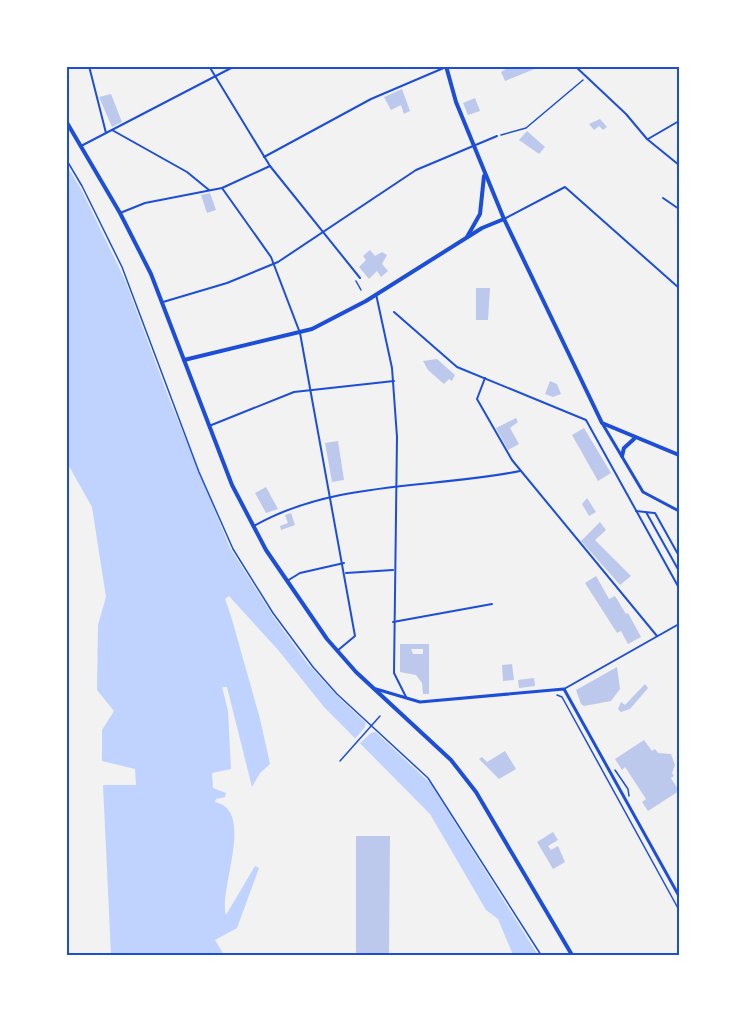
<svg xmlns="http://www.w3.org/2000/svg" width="745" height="1021" viewBox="0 0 745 1021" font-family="Poppins,sans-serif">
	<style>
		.water { fill: #bfd3fe }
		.pier { fill: #f2f2f2 }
		.building { fill: #bdc9ec; fill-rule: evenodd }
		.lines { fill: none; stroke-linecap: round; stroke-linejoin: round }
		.path { stroke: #1d4ed8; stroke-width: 1.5 }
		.pedestrian { stroke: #1d4ed8; stroke-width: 2 }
		.minor { stroke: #1d4ed8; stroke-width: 2 }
		.tertiary { stroke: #1d4ed8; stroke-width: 3 }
		.secondary { stroke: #1d4ed8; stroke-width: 4 }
		.primary { stroke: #1d4ed8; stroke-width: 4 }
		.neatline { fill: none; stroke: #1d4ed8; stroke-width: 2 }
	</style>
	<rect width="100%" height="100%" fill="#f2f2f2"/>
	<path class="water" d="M66,164L81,189L125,280L168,396L230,548L273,616L307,663L337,696L430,783L538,955H513L498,919L486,910L430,814L324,707L279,651L229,596L225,599L231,616L260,719L270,764L260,773L252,787L227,687H222L228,711L231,769L212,773L213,788L226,793L225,797L216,799L215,802C256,811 218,889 226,915L255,866L259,868L237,928L215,940L224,955H111L103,785H136L135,769L102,761V730L114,711L97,690L98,625L106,597L92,507L66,461Z"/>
	<path class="pier" d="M366,719L379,731L371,733L359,744L354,740L365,727Z"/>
	<g class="building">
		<path d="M504,66L511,67L542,66L505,81L501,72L506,69Z"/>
		<path d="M402,89L410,111L404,114L401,105L391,110L384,97Z"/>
		<path d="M111,94L122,122L112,127L99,97Z"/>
		<path d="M475,98L480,111L468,115L463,103Z"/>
		<path d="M600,119L607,127L603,130L599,126L594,130L589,124Z"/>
		<path d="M527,131L545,147L539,154L519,140Z"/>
		<path d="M210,193L216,210L207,213L201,195Z"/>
		<path d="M370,250L375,256L382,252L387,255L382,264L388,271L381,277L377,271L369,279L359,267L366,260L363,256Z"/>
		<path d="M476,288H490L488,320H476Z"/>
		<path d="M437,359L455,375L452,381L449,379L444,384L428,370L423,361Z"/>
		<path d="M550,381L557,384L561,394L553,397L545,394Z"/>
		<path d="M516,418L518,422L510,428L519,444L508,450L496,428Z"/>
		<path d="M584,428L611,473L598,481L572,435Z"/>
		<path d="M338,441L344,480L332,482L325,443Z"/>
		<path d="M266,487L278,509L266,513L255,493Z"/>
		<path d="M587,498L596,512L589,516L582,504Z"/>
		<path d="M291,513L295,525L281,530L280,526L288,523L285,515Z"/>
		<path d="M600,522L606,530L595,540L631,576L620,585L581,541Z"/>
		<path d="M596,576L609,599L615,596L626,614L628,613L641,637L628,644L621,631L617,633L585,583Z"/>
		<path d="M400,644H429V694H423L422,683L416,675L400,672ZM411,649H423V654H413Z"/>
		<path d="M512,664L514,680L503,681L502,665Z"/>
		<path d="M617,667L620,689L611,701L584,706L581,704L576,690Z"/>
		<path d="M534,678L535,686L519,688L518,680Z"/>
		<path d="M645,684L648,688L630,709L621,712L618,709L621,702L625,705Z"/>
		<path d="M644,740L652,751L655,749L658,753L671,754L675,765L672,773L674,776L671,778L679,791L648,811L642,802L646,799L625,767L622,770L615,759Z"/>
		<path d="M505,751L516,769L499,779L479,759L482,757L487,762Z"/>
		<path d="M553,832L558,840L548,846L551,850L558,846L565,862L553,869L537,842Z"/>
		<path d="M356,836H390L389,955H356Z"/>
	</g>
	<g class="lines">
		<g class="path">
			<path d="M501,135L526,128L583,80"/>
			<path d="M66,159L82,186L122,267L199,472L233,549L273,613L313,667L337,694L428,778L541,955"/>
			<path d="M356,281L361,290"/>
			<path d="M557,695L562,697L679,910"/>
			<path d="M340,761L380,716"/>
			<path d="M615,770L628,789L629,796"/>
		</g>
		<g class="pedestrian">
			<path d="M209,66L270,166L360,278"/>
			<path d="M394,312L457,367L586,420L679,588"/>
			<path d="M636,511L654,513"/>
			<path d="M646,512L679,571"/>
			<path d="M655,513L679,556"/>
		</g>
		<g class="minor">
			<path d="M89,66L106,133"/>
			<path d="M575,66L626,114L647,139L679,165"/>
			<path d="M112,130L187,172L209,190"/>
			<path d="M648,139L679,121"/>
			<path d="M81,146L235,66"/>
			<path d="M264,157L371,99L446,67"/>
			<path d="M222,188L271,257L300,333L355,636L337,651"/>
			<path d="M663,198L679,209"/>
			<path d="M120,213L145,203L222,188L270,166"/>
			<path d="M504,219L565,187L679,288"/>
			<path d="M376,294L392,368L397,437L394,673L406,697"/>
			<path d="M163,302L227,283L278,262L416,170L497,136"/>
			<path d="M485,378L477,399L512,460L657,636"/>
			<path d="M209,426L294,392L394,381"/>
			<path d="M254,526C334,480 432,489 520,471"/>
			<path d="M346,573L393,570"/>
			<path d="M287,581L300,573L344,563"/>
			<path d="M393,622L492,604"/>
			<path d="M564,689L679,624"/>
		</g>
		<g class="tertiary">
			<path d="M602,423L643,492L679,511"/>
			<path d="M376,689L420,702L564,689L679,896"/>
		</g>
		<g class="secondary">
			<path d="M504,219L602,423L679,455"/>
			<path d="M622,456L624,448L634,439"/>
		</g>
		<g class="primary">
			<path d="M66,121L120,213L151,274L232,485L266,550L327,639L356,672L451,760L476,792L572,955"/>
			<path d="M467,237L480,214L484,176"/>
			<path d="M184,360L312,329L366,301L482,228L504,219L456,102L446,66"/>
		</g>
	</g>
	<rect width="745" height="1021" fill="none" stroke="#ffffff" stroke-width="135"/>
	<rect x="68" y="68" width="610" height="886" class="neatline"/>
</svg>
